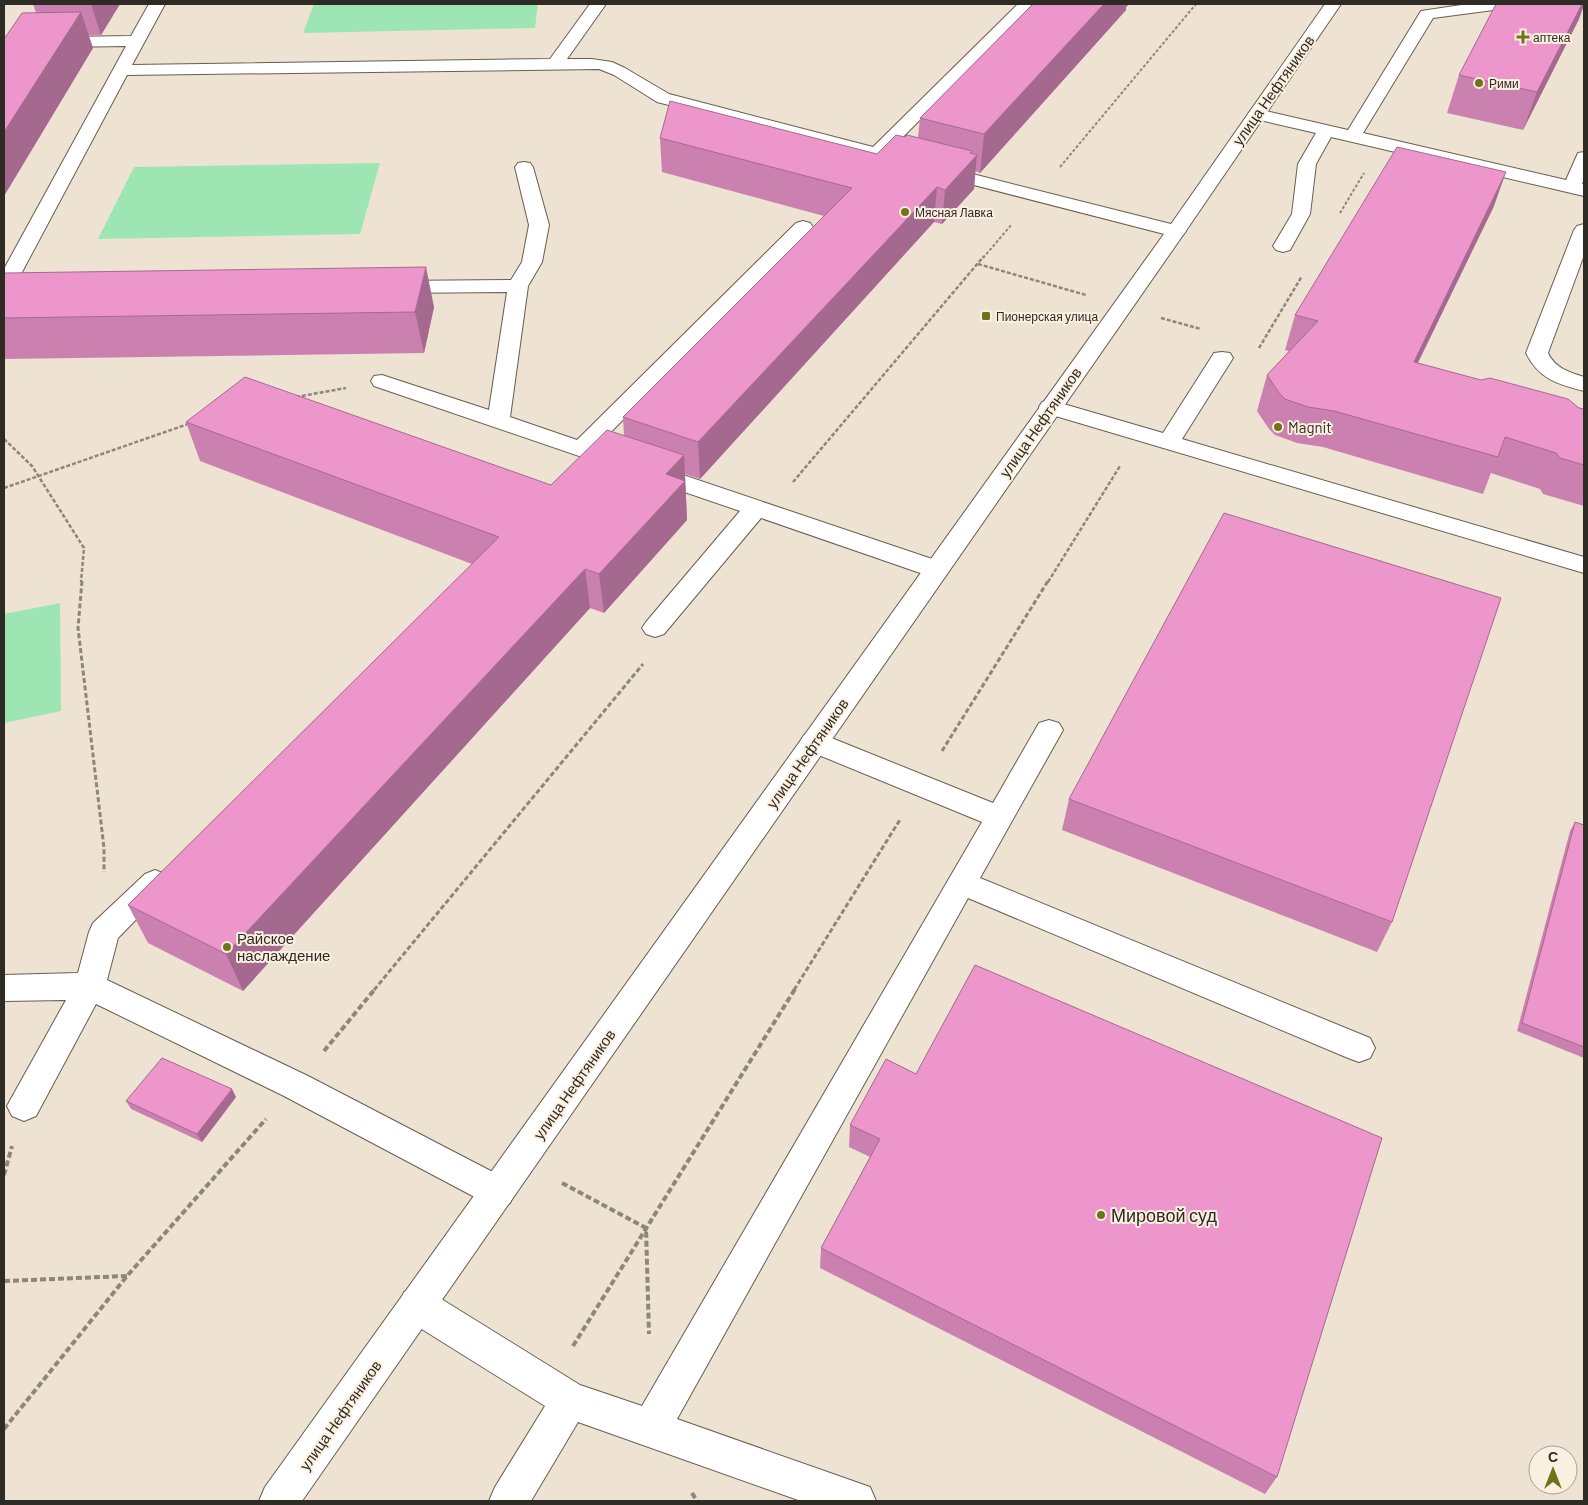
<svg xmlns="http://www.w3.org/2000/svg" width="1588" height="1505" viewBox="0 0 1588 1505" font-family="Barlow,sans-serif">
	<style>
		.green { fill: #9ee5b4 }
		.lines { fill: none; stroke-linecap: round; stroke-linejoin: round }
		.lane-casing { stroke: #675e50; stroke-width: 2 }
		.secondary-casing { stroke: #675e50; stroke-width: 2 }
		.path-far3 { stroke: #8e867b; stroke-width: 2; stroke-dasharray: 3 2; stroke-linecap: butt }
		.path-far2 { stroke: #8e867b; stroke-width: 2.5; stroke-dasharray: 4 2; stroke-linecap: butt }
		.path-far1 { stroke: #8e867b; stroke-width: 3; stroke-dasharray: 5 2.5; stroke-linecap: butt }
		.path { stroke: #8e867b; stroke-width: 4; stroke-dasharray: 6 3; stroke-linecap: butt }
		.lane { fill: #fff; fill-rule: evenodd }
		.secondary { fill: #fff; fill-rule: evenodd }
		.wall { fill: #cb81af }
		.shaded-wall { fill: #a5698f }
		.building { fill: #ec96cc; stroke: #a5698f }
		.poi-dot { fill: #707319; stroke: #fbf0e0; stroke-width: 2 }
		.labels { text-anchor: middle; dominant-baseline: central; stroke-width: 4; stroke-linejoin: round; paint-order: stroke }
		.far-poi-label { font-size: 12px; fill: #2e2a24; stroke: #fbf0e0; text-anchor: start }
		.street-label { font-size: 15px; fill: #2e2a24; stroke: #fbf0e0 }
		.poi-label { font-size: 15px; fill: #2e2a24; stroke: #fbf0e0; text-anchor: start }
		.near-poi-label { font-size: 18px; fill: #2e2a24; stroke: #fbf0e0; text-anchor: start }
	</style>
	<rect width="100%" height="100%" fill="#eee3d3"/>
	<g class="green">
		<path d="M314,4H538L535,28L303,33Z"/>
		<path d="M380,163L360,234L98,239L134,167Z"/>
		<path d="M60,603L61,711L4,723V614Z"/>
	</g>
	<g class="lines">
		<g class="lane-casing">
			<g id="lane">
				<path d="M149,4H165L132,65L550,59L590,4H606L567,59H592L612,62L625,68L669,94L873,147L1018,4H1035L887,153L885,158L879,159L657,102L614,75L599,69L127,75L21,274V280L26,284L44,288L47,292L44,296C30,300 15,295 4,286V269L126,46L4,48V38L131,36Z"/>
				<path d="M1468,4H1509L1507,7L1501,9L1433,18L1363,133L1566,180L1578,153L1584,152V179L1582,184H1584V196L1331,137L1316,164L1310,214L1290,250L1283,252L1276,250L1273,246L1292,214L1298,164L1316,133L1251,118L1248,114L1251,110L1257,109L1348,130L1421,11Z"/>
				<path d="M524,162L530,163L533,167L549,225L542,262L528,286L510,417L577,440L796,223L803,221L810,223L813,227L810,231L597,446L944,563L947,569L944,575L935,577L926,575L761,518L664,634L655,637L646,634L642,628L646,622L740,511L374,386L371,381L374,376L382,375L489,410L507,292L392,293L385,291L382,287L385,283L392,281L511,280L522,262L529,225L515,167L518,163Z"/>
				<path d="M937,165L1183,227L1186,231L1183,235L1176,237L931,174L928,170L931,166Z"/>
				<path d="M1584,224V255L1548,353C1555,368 1569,372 1584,377V391C1557,384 1539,379 1526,353L1574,230L1577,226Z"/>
				<path d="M1222,352L1230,353L1233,358L1182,439L1584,557V573L1042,412L1039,407L1042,402L1050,400L1163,433L1214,353Z"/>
				<path d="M1049,720L1059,723L1063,730L980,878L1370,1038L1375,1048L1370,1058L1359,1062L1348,1058L968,898L677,1419L870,1487L876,1501H801L578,1422L531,1501H489L495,1487L545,1406L404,1318L399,1305L404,1292L417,1287L430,1292L580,1385L642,1406L982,822L804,749L800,742L804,735L814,732L824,735L993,803L1039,723Z"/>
				<path d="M155,870L165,874L170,882L165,890L118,938L107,980L308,1076L510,1181L515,1192L510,1203L498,1208L486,1203L284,1096L96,1004L36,1116L24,1121L12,1116L7,1106L66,1000L4,1001V975L78,973L89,932L93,923L145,874Z"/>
			</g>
		</g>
		<g class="secondary-casing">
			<path id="secondary" d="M1325,4H1341L1183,235L302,1501H259L265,1487L1169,227Z"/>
		</g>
		<g class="path-far3">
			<path d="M1060,167L1196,4"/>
			<path d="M1340,213L1364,173"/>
			<path d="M983,258L1012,224"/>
		</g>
		<g class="path-far2">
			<path d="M978,264L1086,295"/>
			<path d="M1161,318L1201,329"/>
			<path d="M1259,348L1302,276"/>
			<path d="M296,397L346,388"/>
			<path d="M4,439L32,466L84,548L81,582"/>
			<path d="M793,482L984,256"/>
			<path d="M4,488L191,423"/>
			<path d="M1048,582L1120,466"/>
		</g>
		<g class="path-far1">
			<path d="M82,581L78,628L104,848V872"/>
			<path d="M942,751L1048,581"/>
			<path d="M374,990L643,664"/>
			<path d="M794,990L901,818"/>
		</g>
		<g class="path">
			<path d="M324,1051L375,989"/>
			<path d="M4,1175L12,1146"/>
			<path d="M562,1183L646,1228L649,1334"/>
			<path d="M4,1281L127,1276"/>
			<path d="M573,1346L795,989"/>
			<path d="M4,1429L127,1276L266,1119"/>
			<path d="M692,1493L697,1501"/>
		</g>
		<use href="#lane" class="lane"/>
		<use href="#secondary" class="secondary"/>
	</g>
	<g class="wall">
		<path d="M33,4H120L101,35H88L93,48L4,196V39L36,13Z"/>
		<path d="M1033,4H1129L1126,7V10L980,173L975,171L974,189L942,224L934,222L700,479L685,474L687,520L604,613L590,608L243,991L148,943L128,905L472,564L200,461L186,422L551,485L624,436L623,417L824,216L662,172L660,138L877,154L905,137H918L920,118Z"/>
		<path d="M1584,4L1579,19L1523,130L1447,113L1459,75Z"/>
		<path d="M1494,206L1418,363L1584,409V506L1543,494L1540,489L1491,473L1483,494L1323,447L1297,443L1275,435L1269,429L1257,411L1267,375L1289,351L1285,350L1295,315Z"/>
		<path d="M4,273L434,307L424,353L4,359Z"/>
		<path d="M1069,799L1392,922L1377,952L1062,830Z"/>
		<path d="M1575,822L1584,825V1058L1517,1031L1570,831Z"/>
		<path d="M916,1074L1277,1477L1265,1494L820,1268L821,1248L870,1157L849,1147L850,1125Z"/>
		<path d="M236,1097L202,1142L131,1109L126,1101Z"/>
	</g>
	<g class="shaded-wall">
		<path d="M91,4H120L101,35Z"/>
		<path d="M1104,4H1129L1126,7V10L980,173L984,134Z"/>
		<path d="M1582,4H1584V5L1579,19L1523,130L1537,92Z"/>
		<path d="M81,12L93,48L4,196V132Z"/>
		<path d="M972,151L971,161L977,155L974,189L942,224L945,190Z"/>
		<path d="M1506,172L1494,206L1401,397L1414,362Z"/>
		<path d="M937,187L934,222L700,479L698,442Z"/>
		<path d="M426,267L434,307L424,353L415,312Z"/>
		<path d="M684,455L687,520L604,613L599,574L666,474Z"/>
		<path d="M585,569L590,608L243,991L226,954Z"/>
		<path d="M232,1089L236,1097L202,1142L197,1134Z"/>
	</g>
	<g class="building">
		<path d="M1033,4H1104L984,134L920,118Z"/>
		<path d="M1496,4H1582L1537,92L1459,75Z"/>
		<path d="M81,12L4,132V39L22,13Z"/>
		<path d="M670,101L877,154L896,135L905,137L907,135L972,151L970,153L977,155L945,190L937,187L698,442L623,417L852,188L660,138Z"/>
		<path d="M1397,147L1506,172L1414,362L1481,380L1490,378L1568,399L1579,408L1584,409V465L1560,458L1556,453L1505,437L1498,457L1334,411L1308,407L1285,399L1279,393L1267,375L1318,321L1295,315Z"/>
		<path d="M426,267L415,312L4,318V273Z"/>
		<path d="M245,377L551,485L607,430L684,455L666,474L685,481L599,574L585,569L226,954L128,905L499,537L186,422Z"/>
		<path d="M1224,513L1501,598L1392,922L1069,799Z"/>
		<path d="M1575,822L1584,825V1047L1522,1023Z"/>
		<path d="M975,965L1382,1138L1277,1477L821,1248L880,1139L850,1125L886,1059L916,1074Z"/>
		<path d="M162,1058L232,1089L197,1134L126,1101Z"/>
	</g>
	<g class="poi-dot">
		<path d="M1520.5 29.5h5v5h5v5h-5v5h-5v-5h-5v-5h5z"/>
		<circle cx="1479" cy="83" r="5"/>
		<circle cx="905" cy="212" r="5"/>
		<rect x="981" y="311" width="10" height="10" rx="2.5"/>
		<circle cx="1278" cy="427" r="5"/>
		<circle cx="227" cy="947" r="5"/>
		<circle cx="1101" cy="1215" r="5"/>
	</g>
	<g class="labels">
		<g class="far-poi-label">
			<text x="1533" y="37">аптека</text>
			<text x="1489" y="83">Рими</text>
			<text x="915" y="212">Мясная Лавка</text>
			<text x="996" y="316">Пионерская улица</text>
		</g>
		<g class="street-label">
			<text transform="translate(1273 90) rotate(-55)">улица Нефтяников</text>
			<text transform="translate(1040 422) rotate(-55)">улица Нефтяников</text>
			<text transform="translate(807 753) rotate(-55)">улица Нефтяников</text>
			<text transform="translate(574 1084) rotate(-55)">улица Нефтяников</text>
			<text transform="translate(340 1415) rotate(-55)">улица Нефтяников</text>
		</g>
		<g class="poi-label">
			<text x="1288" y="427">Magnit</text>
			<text x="237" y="938">Райское<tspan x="237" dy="17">наслаждение</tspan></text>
		</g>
		<g class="near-poi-label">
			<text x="1111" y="1215">Мировой суд</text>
		</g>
	</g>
	<rect width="1588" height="1505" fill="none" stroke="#2e2a24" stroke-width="10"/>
	<g transform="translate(1553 1470)"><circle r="24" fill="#fbf0e0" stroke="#a9a195"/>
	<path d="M0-4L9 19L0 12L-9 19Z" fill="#707319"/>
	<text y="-8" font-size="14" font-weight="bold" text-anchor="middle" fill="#2e2a24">С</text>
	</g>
</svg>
